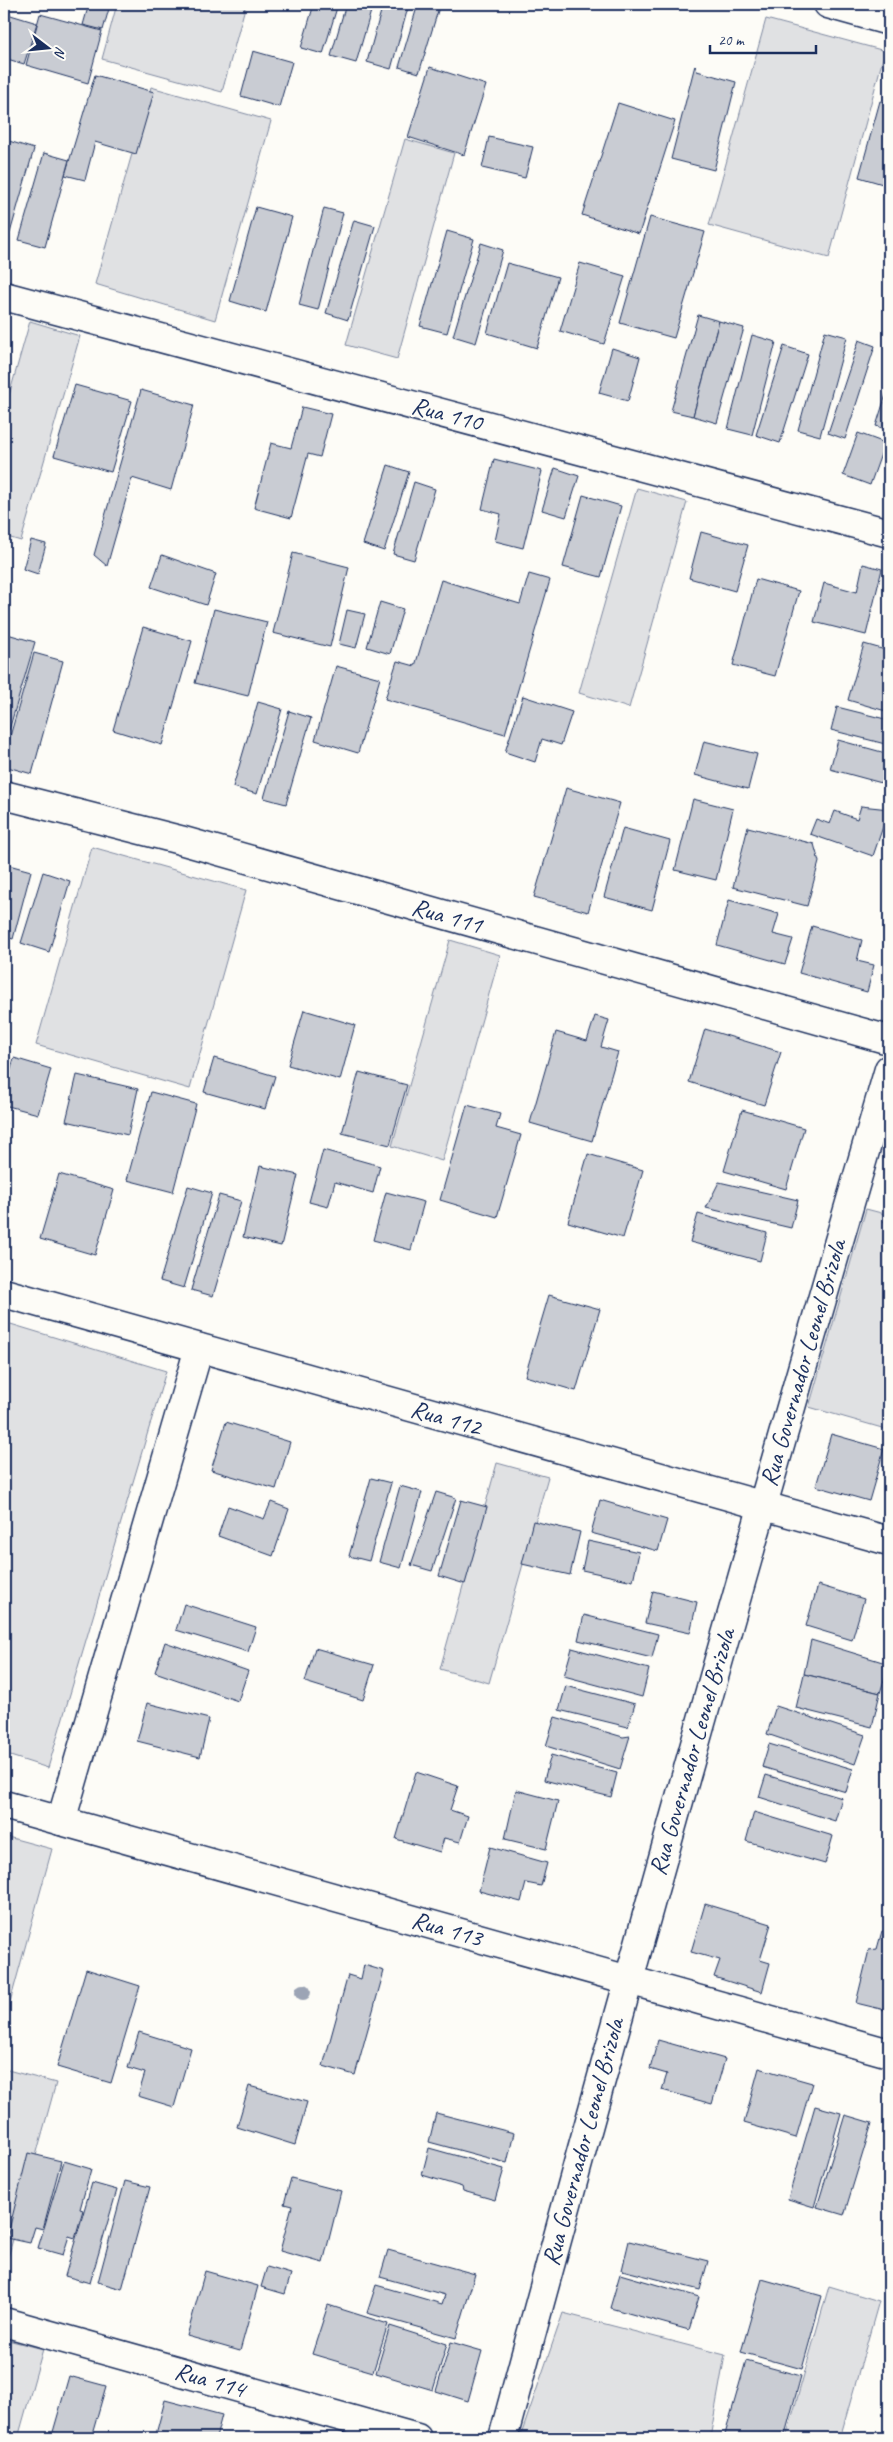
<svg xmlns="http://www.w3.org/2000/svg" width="893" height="2442" viewBox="0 0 893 2442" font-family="Caveat,sans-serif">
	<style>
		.green { fill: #e0e1e3; stroke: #7e88a0 }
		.building { fill: #c9ccd3; stroke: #1b2f5e }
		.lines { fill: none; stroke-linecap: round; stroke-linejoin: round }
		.minor-casing { stroke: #1b2f5e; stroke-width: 31 }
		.minor { stroke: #fdfcf7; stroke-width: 28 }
		.tree { fill: #9ca4b5 }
		.labels { text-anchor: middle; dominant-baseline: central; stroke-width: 4.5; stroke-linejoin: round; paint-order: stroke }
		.street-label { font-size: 25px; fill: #1b2f5e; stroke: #fdfcf7 }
	</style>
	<rect width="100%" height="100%" fill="#fdfcf7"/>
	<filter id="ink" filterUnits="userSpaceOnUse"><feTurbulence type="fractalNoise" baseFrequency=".02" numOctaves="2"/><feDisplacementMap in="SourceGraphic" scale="10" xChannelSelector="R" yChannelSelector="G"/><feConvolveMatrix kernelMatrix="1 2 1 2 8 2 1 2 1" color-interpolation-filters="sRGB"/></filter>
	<g filter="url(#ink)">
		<g class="green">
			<path d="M117,4H246L222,92L102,59Z"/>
			<path d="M766,19L885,51L829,258L709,225Z"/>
			<path d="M151,87L271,121L215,320L95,284Z"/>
			<path d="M405,139L454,153L397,359L346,345Z"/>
			<path d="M30,321L80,336L21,541L4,536V413Z"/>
			<path d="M637,488L687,502L629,708L579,693Z"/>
			<path d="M92,847L246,890L190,1089L36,1045Z"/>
			<path d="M450,940L500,955L442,1161L392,1146Z"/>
			<path d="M866,1209L889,1215V1430L809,1407Z"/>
			<path d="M4,1322L166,1371L48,1768L4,1754Z"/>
			<path d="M497,1463L548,1477L489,1683L440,1669Z"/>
			<path d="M4,1836L52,1849L4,2024Z"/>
			<path d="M4,2069L56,2083L4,2272Z"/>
			<path d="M829,2286L879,2301L840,2438H786Z"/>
			<path d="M563,2313L725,2355L710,2438H520Z"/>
			<path d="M4,2339L43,2349L18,2438H4Z"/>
		</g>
		<g class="building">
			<path d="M89,4L110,5L103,30L83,25Z"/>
			<path d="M314,4H338L323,54L301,48Z"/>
			<path d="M346,4H373L356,63L331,56Z"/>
			<path d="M383,4H409L391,69L367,62Z"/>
			<path d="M418,4H440L419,73L399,67Z"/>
			<path d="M4,13L37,23L24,64L4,58Z"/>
			<path d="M40,14L102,31L88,83L26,65Z"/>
			<path d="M253,51L292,62L279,107L241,96Z"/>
			<path d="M695,65L697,71L736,82L714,170L671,159Z"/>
			<path d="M430,67L486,85L464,155L408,137Z"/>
			<path d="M95,75L154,92L136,154L95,142L85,180L65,175Z"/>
			<path d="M880,101L889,103V173L886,185L859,177Z"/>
			<path d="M618,103L675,121L639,234L582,215Z"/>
			<path d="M489,137L533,147L525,178L482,168Z"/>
			<path d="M9,141L34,149L10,233L4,232V160Z"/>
			<path d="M44,153L69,160L45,247L19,240Z"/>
			<path d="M256,207L292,217L266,312L230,301Z"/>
			<path d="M324,208L343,213L318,310L299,305Z"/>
			<path d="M650,217L705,232L674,338L620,323Z"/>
			<path d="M354,220L375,226L348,320L326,313Z"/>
			<path d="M447,231L474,239L447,333L420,326Z"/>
			<path d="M481,243L503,250L476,343L453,336Z"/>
			<path d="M507,263L558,277L537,348L487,333Z"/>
			<path d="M580,263L625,276L604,344L560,331Z"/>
			<path d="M698,315L719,321L693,416L671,411Z"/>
			<path d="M719,321L744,328L717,423L693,416Z"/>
			<path d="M825,331L847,337L820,436L798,430Z"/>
			<path d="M752,335L776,342L752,435L728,429Z"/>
			<path d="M859,340L875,346L845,439L828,433Z"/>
			<path d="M784,346L808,354L780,443L756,435Z"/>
			<path d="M612,348L640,357L628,401L599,393Z"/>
			<path d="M75,385L132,401L111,472L54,456Z"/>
			<path d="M889,385V430L876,426Z"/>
			<path d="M141,390L194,405L171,490L132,478L107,566L94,555Z"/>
			<path d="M302,407L331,414L320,457L308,454L291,518L254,508L271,443L291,448Z"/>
			<path d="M858,433L885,443L870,485L843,475Z"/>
			<path d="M494,459L542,471L523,548L495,541L501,514L482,509Z"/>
			<path d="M388,465L409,472L384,551L363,544Z"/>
			<path d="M555,468L579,476L566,517L542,510Z"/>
			<path d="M414,482L435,489L414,560L393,554Z"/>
			<path d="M583,495L621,506L601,577L563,567Z"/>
			<path d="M701,532L748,545L735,591L689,578Z"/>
			<path d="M31,540L46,544L38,574L23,569Z"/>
			<path d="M293,553L349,567L330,647L273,633Z"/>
			<path d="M162,555L216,574L206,605L151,587Z"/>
			<path d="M863,564L882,569L866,635L814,622L824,583L857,592Z"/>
			<path d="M529,574L550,580L505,734L385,699L397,661L415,666L441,580L520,604Z"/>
			<path d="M756,579L799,591L775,676L733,665Z"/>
			<path d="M380,602L403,609L390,654L367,647Z"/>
			<path d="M214,609L267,622L248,696L195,683Z"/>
			<path d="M347,610L365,614L356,648L339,644Z"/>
			<path d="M143,627L192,641L162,745L113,730Z"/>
			<path d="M4,633L35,642L9,730L4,729Z"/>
			<path d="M864,644L889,651V712L848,700Z"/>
			<path d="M34,653L63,661L32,774L4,766V757Z"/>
			<path d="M336,666L380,678L358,753L315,740Z"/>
			<path d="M523,696L572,712L561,745L542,739L535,762L505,752Z"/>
			<path d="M258,702L282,709L257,794L233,787Z"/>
			<path d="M837,707L889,720V745L831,730Z"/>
			<path d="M289,711L311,718L286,804L264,798Z"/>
			<path d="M838,740L889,754V785L830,769Z"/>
			<path d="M704,741L757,754L748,789L695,775Z"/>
			<path d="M566,788L620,803L588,912L534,897Z"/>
			<path d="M693,799L733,809L716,880L675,870Z"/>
			<path d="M861,806L889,809L873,856L810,834L816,819L830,824L835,811L857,819Z"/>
			<path d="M748,827L814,844L819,862L807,906L733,887Z"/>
			<path d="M623,828L670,841L652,910L604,897Z"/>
			<path d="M5,864L31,871L13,939L4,936Z"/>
			<path d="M43,872L70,881L49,952L21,943Z"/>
			<path d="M729,900L779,914L773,934L793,939L785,964L717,945Z"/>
			<path d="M812,926L862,940L857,961L874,965L867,992L799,973Z"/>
			<path d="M304,1010L355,1025L340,1080L288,1065Z"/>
			<path d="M595,1016L609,1020L601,1047L618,1052L592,1141L530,1123L556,1032L587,1041Z"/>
			<path d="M705,1029L781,1052L764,1105L689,1082Z"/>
			<path d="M14,1058L51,1069L38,1114L4,1105V1094Z"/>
			<path d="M214,1058L275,1076L265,1109L204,1092Z"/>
			<path d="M359,1072L407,1085L390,1145L342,1133Z"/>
			<path d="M77,1075L138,1089L128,1135L66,1121Z"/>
			<path d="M151,1092L196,1104L173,1192L127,1180Z"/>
			<path d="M467,1105L500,1114L496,1128L521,1135L497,1217L440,1200Z"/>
			<path d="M742,1110L804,1128L786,1189L724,1171Z"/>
			<path d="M323,1150L380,1166L373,1193L335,1182L328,1207L309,1202Z"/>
			<path d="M588,1154L643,1170L623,1238L568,1222Z"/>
			<path d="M260,1166L298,1175L281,1246L243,1237Z"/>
			<path d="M59,1174L114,1190L95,1255L40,1239Z"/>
			<path d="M719,1182L798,1200L791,1228L706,1208Z"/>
			<path d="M188,1186L212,1193L184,1288L160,1281Z"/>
			<path d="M386,1192L424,1202L411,1250L373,1240Z"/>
			<path d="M219,1195L241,1201L213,1296L191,1290Z"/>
			<path d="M889,1202V1224L884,1222Z"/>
			<path d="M698,1214L767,1233L760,1261L690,1242Z"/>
			<path d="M549,1295L600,1309L576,1391L525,1376Z"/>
			<path d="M226,1422L290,1442L276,1489L211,1470Z"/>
			<path d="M831,1434L884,1449L869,1501L816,1486Z"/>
			<path d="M371,1478L391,1483L369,1561L349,1556Z"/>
			<path d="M400,1486L422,1492L401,1568L379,1562Z"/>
			<path d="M436,1492L456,1498L432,1571L411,1565Z"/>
			<path d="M461,1500L487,1507L465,1584L439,1576Z"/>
			<path d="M600,1500L667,1520L658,1551L591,1533Z"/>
			<path d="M271,1502L289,1509L273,1556L218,1536L228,1506L264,1519Z"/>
			<path d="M533,1521L580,1532L570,1575L522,1564Z"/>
			<path d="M588,1541L639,1552L633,1581L582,1570Z"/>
			<path d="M818,1585L864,1599L852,1640L806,1626Z"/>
			<path d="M653,1591L697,1602L690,1633L645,1623Z"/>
			<path d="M184,1604L256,1627L248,1652L176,1630Z"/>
			<path d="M584,1615L658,1634L652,1658L578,1640Z"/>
			<path d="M811,1640L889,1664L880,1693L804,1674Z"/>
			<path d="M165,1642L248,1671L238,1701L155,1672Z"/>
			<path d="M315,1648L374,1665L363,1700L305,1682Z"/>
			<path d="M572,1648L649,1669L642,1697L564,1676Z"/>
			<path d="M804,1674L880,1693L872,1727L796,1708Z"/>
			<path d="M566,1686L635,1704L628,1727L559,1710Z"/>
			<path d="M147,1703L209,1719L200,1757L137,1741Z"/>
			<path d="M776,1706L865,1735L855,1764L767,1734Z"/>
			<path d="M555,1717L623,1737L630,1736L620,1769L546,1746Z"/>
			<path d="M769,1744L853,1769L846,1792L762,1767Z"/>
			<path d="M551,1755L617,1773L611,1797L544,1780Z"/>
			<path d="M416,1772L458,1786L450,1810L468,1816L460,1842L444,1838L440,1852L396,1839Z"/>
			<path d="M766,1775L842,1798L835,1821L759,1797Z"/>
			<path d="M516,1790L558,1801L546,1849L505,1839Z"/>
			<path d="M754,1812L833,1836L825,1864L746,1841Z"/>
			<path d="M490,1847L547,1863L541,1886L526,1883L521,1902L479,1891Z"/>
			<path d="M705,1904L771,1924L760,1960L770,1963L762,1992L714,1977L720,1960L691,1952Z"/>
			<path d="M882,1931L889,1933V2011L856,2003L869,1950L877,1949Z"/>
			<path d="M364,1965L384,1971L355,2075L323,2066L348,1975L361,1979Z"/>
			<path d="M86,1969L140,1986L111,2083L57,2067Z"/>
			<path d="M139,2032L191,2048L174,2107L138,2096L145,2073L128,2068Z"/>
			<path d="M658,2040L725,2059L712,2104L662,2090L667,2074L650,2069Z"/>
			<path d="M759,2068L812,2083L796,2138L744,2123Z"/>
			<path d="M249,2086L307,2102L295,2145L237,2127Z"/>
			<path d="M815,2106L841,2113L814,2207L788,2199Z"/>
			<path d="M436,2113L514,2133L507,2163L429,2142Z"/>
			<path d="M845,2115L872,2123L844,2215L817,2207Z"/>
			<path d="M429,2148L504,2169L495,2200L463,2191L462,2187L422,2175Z"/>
			<path d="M28,2153L61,2161L43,2229L35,2227L30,2243L7,2238Z"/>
			<path d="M64,2161L91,2169L80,2209L83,2210L75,2238L69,2236L63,2255L38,2248Z"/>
			<path d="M291,2178L341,2191L323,2263L280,2251L292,2206L284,2204Z"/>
			<path d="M125,2181L150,2187L122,2289L98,2282Z"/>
			<path d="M92,2183L117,2190L90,2283L65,2276Z"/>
			<path d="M629,2241L708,2261L700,2290L622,2270Z"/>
			<path d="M388,2250L475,2274L456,2338L367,2313L376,2285L442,2304L445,2295L380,2277Z"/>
			<path d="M267,2267L291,2274L285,2294L261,2287Z"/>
			<path d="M205,2271L258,2286L240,2351L187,2336Z"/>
			<path d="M620,2274L699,2297L689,2330L610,2308Z"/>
			<path d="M762,2279L822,2296L802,2369L741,2352Z"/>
			<path d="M328,2305L388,2324L373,2372L312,2354Z"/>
			<path d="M390,2326L447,2344L433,2390L376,2373Z"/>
			<path d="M451,2342L482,2351L468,2401L436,2391Z"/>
			<path d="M746,2361L801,2376L784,2438H724Z"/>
			<path d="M69,2376L106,2386L91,2438H78L53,2432Z"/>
			<path d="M165,2400L222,2415L216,2438H155Z"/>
		</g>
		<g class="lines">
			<g class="minor-casing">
				<g id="minor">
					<path d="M828,4L889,21"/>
					<path d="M4,296L889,533"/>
					<path d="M4,795L180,840L889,1040"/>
					<path d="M4,1293L889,1541"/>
					<path d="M4,1805L889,2053"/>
					<path d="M61,1821L199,1348"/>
					<path d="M4,2322L417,2438"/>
					<path d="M503,2438C627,1980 756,1524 889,1069"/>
				</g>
			</g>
			<use href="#minor" class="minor"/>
		</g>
		<circle class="tree" cx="303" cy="1992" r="8"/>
	</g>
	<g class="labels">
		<g class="street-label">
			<text transform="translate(447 414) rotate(15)">Rua 110</text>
			<text transform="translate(447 916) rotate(16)">Rua 111</text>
			<text transform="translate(803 1363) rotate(-74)">Rua Governador Leonel Brizola</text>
			<text transform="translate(446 1418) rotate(16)">Rua 112</text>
			<text transform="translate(692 1752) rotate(-74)">Rua Governador Leonel Brizola</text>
			<text transform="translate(447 1929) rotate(16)">Rua 113</text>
			<text transform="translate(583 2142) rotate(-75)">Rua Governador Leonel Brizola</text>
			<text transform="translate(210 2380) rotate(16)">Rua 114</text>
		</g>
	</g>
	<rect width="893" height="2442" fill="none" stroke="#fdfcf7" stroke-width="20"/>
	<rect x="10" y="10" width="873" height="2422" fill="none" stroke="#1b2f5e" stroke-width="2" filter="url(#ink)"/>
	<g transform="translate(48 48) rotate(106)" stroke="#fdfcf7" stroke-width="4" paint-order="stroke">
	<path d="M0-4L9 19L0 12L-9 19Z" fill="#1b2f5e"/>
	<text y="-8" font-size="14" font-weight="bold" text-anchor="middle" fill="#1b2f5e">N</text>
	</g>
	<path d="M710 45v8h106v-8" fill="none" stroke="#1b2f5e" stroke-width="2.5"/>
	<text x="718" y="45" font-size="15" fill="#1b2f5e" stroke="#fdfcf7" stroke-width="4" paint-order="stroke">20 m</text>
</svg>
